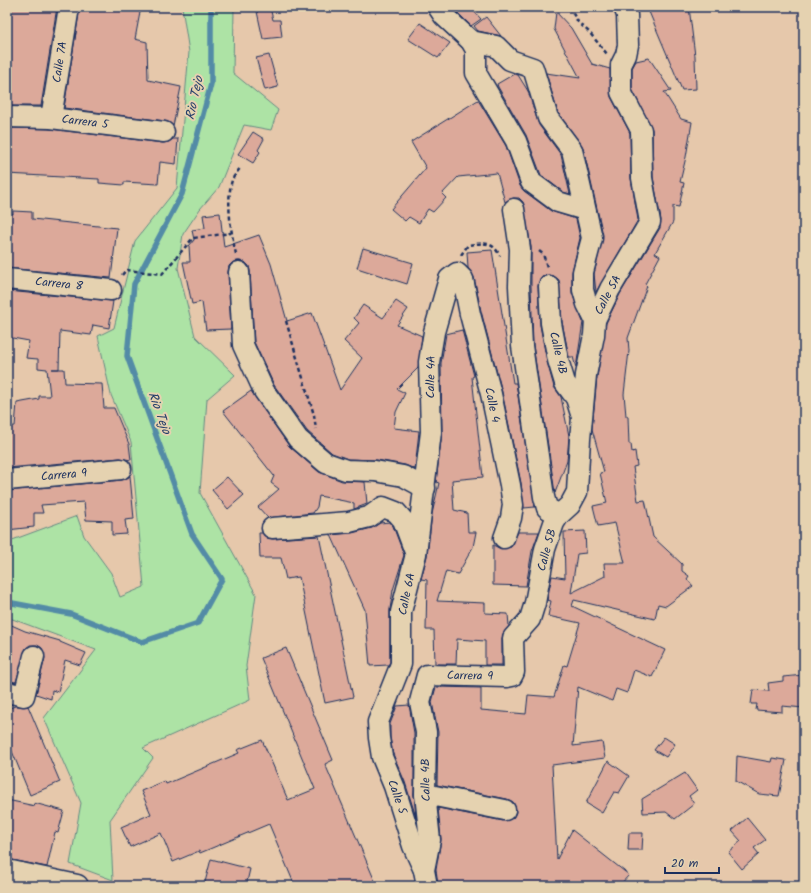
<svg xmlns="http://www.w3.org/2000/svg" width="811" height="893" viewBox="0 0 811 893" font-family="Kalam,sans-serif">
	<style>
		.green { fill: #ade3a5; stroke: #648982 }
		.lines { fill: none; stroke-linecap: round; stroke-linejoin: round }
		.stream { stroke: #538ba6; stroke-width: 5.5 }
		.building { fill: #dca99a; stroke: #1b2f5e }
		.street-casing { stroke: #1b2f5e; stroke-width: 23 }
		.secondary-casing { stroke: #1b2f5e; stroke-width: 25 }
		.path { stroke: #1b2f5e; stroke-width: 2.5; stroke-dasharray: 4 3; stroke-linecap: butt }
		.street { stroke: #e5d2b0; stroke-width: 20 }
		.secondary { stroke: #e5d2b0; stroke-width: 22 }
		.labels { text-anchor: middle; dominant-baseline: central; stroke-width: 4; stroke-linejoin: round; paint-order: stroke }
		.street-label { font-size: 12px; fill: #1b2f5e; stroke: #e5d2b0 }
		.water-label { font-size: 13px; font-style: italic; fill: #243e6a; stroke: #e5d2b0 }
	</style>
	<rect width="100%" height="100%" fill="#e6c8ab"/>
	<filter id="ink" filterUnits="userSpaceOnUse"><feTurbulence type="fractalNoise" baseFrequency=".025" numOctaves="2"/><feDisplacementMap in="SourceGraphic" scale="8" xChannelSelector="R" yChannelSelector="G"/><feConvolveMatrix kernelMatrix="1 2 1 2 8 2 1 2 1" color-interpolation-filters="sRGB"/></filter>
	<g filter="url(#ink)">
		<path class="green" d="M182,7H234L233,73L278,110L271,130L244,125L219,187L200,209L183,234L178,268L195,336L235,375L207,399L200,493L256,594L246,666L250,700L143,748L153,758L110,820L113,880L70,864L81,803L44,718L96,650L7,617V542L77,516L84,536L111,573L120,597L144,587L131,442L111,395L98,336L114,328L135,241L177,188L189,52Z"/>
		<g class="lines">
			<path class="stream" d="M7,602L71,614L142,642L198,623L222,579L192,534L127,356L134,284L182,194L211,84V7"/>
		</g>
		<g class="building">
			<path d="M7,7H57L41,106H7Z"/>
			<path d="M80,7H141L135,39L147,42L148,80L181,87L173,126L165,121L64,108Z"/>
			<path d="M256,7H270L273,20H280L282,37L263,39Z"/>
			<path d="M452,7H470L481,19L471,26Z"/>
			<path d="M647,7H689L695,56L696,89L682,90Z"/>
			<path d="M556,12L571,28L592,64L610,69L611,97L630,133L631,178L638,220L596,292L594,274L603,235L583,147L558,113L546,73L580,78L554,29Z"/>
			<path d="M486,17L501,36L478,31L474,26Z"/>
			<path d="M420,23L450,43L438,58L408,39Z"/>
			<path d="M269,55L278,87L265,90L256,58Z"/>
			<path d="M649,58L671,91L664,92L681,119L692,122L686,157L680,182L684,183L679,207L673,206V222L655,253L660,256L645,284L647,286L628,338L629,351L624,394L626,416L628,417L629,444H631L632,452L635,451L637,466L633,467L638,501L645,500L653,537L682,564V571L689,576L687,579L693,586L666,606L658,604L655,619L574,600L572,606L665,650L652,677L634,670L627,693L616,689L612,701L578,687L573,746L602,742L605,758L552,765L557,859L572,830L629,875L619,886H438L436,870L441,839L438,808L503,821L513,818L516,812L513,802L507,799L437,785L438,732L432,702L436,687L481,688V710L526,714L528,695L554,697L564,665L567,666L580,623L548,616L551,601L547,600L552,576L565,578L564,532L585,531L586,553L577,554L571,593L605,576L604,563H625L615,523L598,526L593,506L607,503L600,473L604,472L592,429L597,377L606,323L620,294L660,228L661,220L653,177L652,129L632,89V68L636,61Z"/>
			<path d="M514,74L518,75L528,91L539,125L561,155L570,194L563,192L541,175L526,135L498,87L497,84Z"/>
			<path d="M478,100L506,146L520,186L524,191L551,211L576,219L580,238L572,272V293L583,322L576,368L573,357H569L562,322L559,280L554,276L548,275L542,277L538,286L540,325L547,362L554,387L561,397L569,436L567,461L555,493L533,345L531,286V247L523,202L519,198H513L505,202L497,173L458,177L442,194L446,198L433,212L428,209L419,223L409,217L405,221L391,209L426,168L411,142Z"/>
			<path d="M7,128L50,129L163,143L169,142L173,139H178L176,164L160,162L158,184L124,182V185L99,183V179L7,174Z"/>
			<path d="M253,132L264,139L258,150L260,152L253,163L238,154Z"/>
			<path d="M13,211L32,212V219L117,228L111,278L7,268V213L13,214Z"/>
			<path d="M220,213L224,247L259,235L271,264L287,321L312,313L340,390L362,358L344,341L359,323L354,318L363,305L383,318L396,301L408,309L397,325L422,336L418,368L397,389L405,393L396,412L394,428L419,431L415,469L405,465L377,460L348,459L332,453L307,431L274,385L254,342L250,271L249,266L245,262L239,261L233,262L229,266L228,272L231,329L206,330L202,302L192,304L183,262H190L189,246L194,240L192,230L205,228L203,215Z"/>
			<path d="M363,248L413,263L407,284L357,268Z"/>
			<path d="M492,250L513,383H516L535,507L524,508L521,483L502,392L481,311L474,277L468,268L467,252Z"/>
			<path d="M7,291L113,301L109,328L93,325L91,335L60,331L59,369H52H64L65,383L102,384L104,408H114L129,444L131,460L120,458L7,468V427L15,426L17,403L39,399V396H50L47,369L38,368V359L26,358L29,341L7,337Z"/>
			<path d="M462,330L474,376L472,377L483,477L452,480L454,510L467,513L468,532H476L473,547L458,574L446,571L437,601L485,603V613L508,614L509,626L502,638V665H485V641L457,639L456,664H435L434,630H426L427,580L421,579L427,556L432,514L439,483L436,482L442,432L441,363L446,334Z"/>
			<path d="M251,391L289,446L319,472L342,481L365,482L367,504L354,509V503L319,496L317,507L313,513L268,518L258,507L279,489L271,483L274,476L223,411Z"/>
			<path d="M130,476L134,519L125,520L127,534L112,535V521L86,520L84,502L41,505L43,513H34V527L7,530V491L122,480Z"/>
			<path d="M227,477L244,495L228,509L212,490Z"/>
			<path d="M390,522L393,526L404,555L393,590L390,609V662L388,665L370,666L365,610L331,535L352,533L372,528L380,523Z"/>
			<path d="M518,532H539L532,551L526,586L493,585V545L501,549L511,547Z"/>
			<path d="M259,533H262L267,538L273,539L319,536L353,697L325,703L299,577L286,579L281,558H260Z"/>
			<path d="M7,623L25,631L60,641V642L86,653L80,665L65,660L58,692L52,690L51,699L36,694L45,658L42,648L37,645H30L26,648L16,682L7,681Z"/>
			<path d="M286,648L333,760L325,764L377,886H295L269,824L200,853L199,851L173,862L161,833L130,847L121,827L151,814L141,791L165,781L166,784L239,753L237,750L262,740L288,800L315,789L261,658Z"/>
			<path d="M804,675V708L782,706V712L756,710L757,704H751L753,690L769,691L768,683L783,681V677Z"/>
			<path d="M409,705L414,733V794L416,817L405,782L393,754L390,737V724L397,706Z"/>
			<path d="M15,706H28L60,782L30,795L7,739V709Z"/>
			<path d="M664,737L675,744L666,757L654,750Z"/>
			<path d="M737,756L771,762L772,758L786,760L779,796L759,794L736,781Z"/>
			<path d="M608,761L629,776L619,793L614,792L602,813L586,803Z"/>
			<path d="M685,773L697,790L689,796L694,804L675,819L666,812L643,813L642,799Z"/>
			<path d="M7,800L35,806L34,803L64,811L58,833L55,832L47,867L7,859Z"/>
			<path d="M747,818L765,840L754,848L759,854L742,869L728,852L741,841L732,831Z"/>
			<path d="M629,833H643L642,850H628Z"/>
			<path d="M211,859L250,869L246,886H204Z"/>
		</g>
		<g class="lines">
			<g class="street-casing">
				<g id="street">
					<path d="M438,7L444,16L471,41L476,50V73L516,141L531,182L558,202L585,210"/>
					<path d="M471,41L496,46L510,60L533,68L548,118L572,150L592,238L583,272V290L587,304L595,320"/>
					<path d="M7,117L51,118L164,132"/>
					<path d="M51,118L69,7"/>
					<path d="M514,209L520,249L519,286L522,346L544,497L547,508L559,515"/>
					<path d="M239,272L243,345L264,391L298,439L326,463L346,470L375,471L403,476L425,488"/>
					<path d="M7,279L111,290"/>
					<path d="M549,286L551,323L558,360L565,383L576,398L581,414"/>
					<path d="M7,480L121,469"/>
					<path d="M272,528L349,522L369,517L383,507L396,512L403,520L415,552"/>
					<path d="M7,692L24,696L34,656"/>
					<path d="M425,794L505,810"/>
					<path d="M424,870L413,846L394,786L382,757L379,738L378,722L401,664V612L416,554L431,432L429,362L434,332L449,279L457,273L463,279L470,314L491,394L510,485L513,505L511,518L504,538"/>
					<path d="M427,886L424,870L430,840L425,794L426,732L420,702L427,675L507,677L512,676L514,672L513,638L530,619L535,603L545,549L554,523L559,515L570,505L577,492L580,439L586,375L594,335L595,320L610,289L650,222L642,178L641,130L621,92V65L626,55L628,45L627,15L624,7"/>
				</g>
			</g>
			<g class="secondary-casing">
				<path id="secondary" d="M7,871L77,886"/>
			</g>
			<g class="path">
				<path d="M569,7L578,22L589,32L607,54"/>
				<path d="M539,251L543,254L547,267"/>
				<path d="M236,254C231,233 226,201 232,180C234,176 238,171 241,167"/>
				<path d="M461,255L468,245C483,243 492,240 500,256"/>
				<path d="M122,275L126,270L162,274L193,238L231,233"/>
				<path d="M286,321L314,415L316,429"/>
			</g>
			<use href="#street" class="street"/>
			<use href="#secondary" class="secondary"/>
		</g>
	</g>
	<g class="labels">
		<g class="street-label">
			<text transform="translate(60 62) rotate(-81)">Calle 7A</text>
			<text transform="translate(85 122) rotate(7)">Carrera 5</text>
			<text transform="translate(59 284) rotate(6)">Carrera 8</text>
			<text transform="translate(608 295) rotate(-62)">Calle 5A</text>
			<text transform="translate(558 353) rotate(77)">Calle 4B</text>
			<text transform="translate(431 377) rotate(-89)">Calle 4A</text>
			<text transform="translate(492 405) rotate(78)">Calle 4</text>
			<text transform="translate(64 475) rotate(-5)">Carrera 9</text>
			<text transform="translate(547 550) rotate(-75)">Calle 5B</text>
			<text transform="translate(407 594) rotate(-78)">Calle 6A</text>
			<text transform="translate(470 676) rotate(1)">Carrera 9</text>
			<text transform="translate(426 780) rotate(-91)">Calle 4B</text>
			<text transform="translate(397 797) rotate(70)">Calle 5</text>
		</g>
		<g class="water-label">
			<text transform="translate(195 98) rotate(-78)">Rio Tejo</text>
			<text transform="translate(159 413) rotate(70)">Rio Tejo</text>
		</g>
	</g>
	<rect width="811" height="893" fill="none" stroke="#e5d2b0" stroke-width="24"/>
	<rect x="12" y="12" width="787" height="869" fill="none" stroke="#1b2f5e" stroke-width="1.5" filter="url(#ink)"/>
	<path d="M665 867v6h54v-6" fill="none" stroke="#1b2f5e" stroke-width="2"/>
	<text x="671" y="867" font-size="12" fill="#1b2f5e" stroke="#e5d2b0" stroke-width="3" paint-order="stroke">20 m</text>
</svg>
